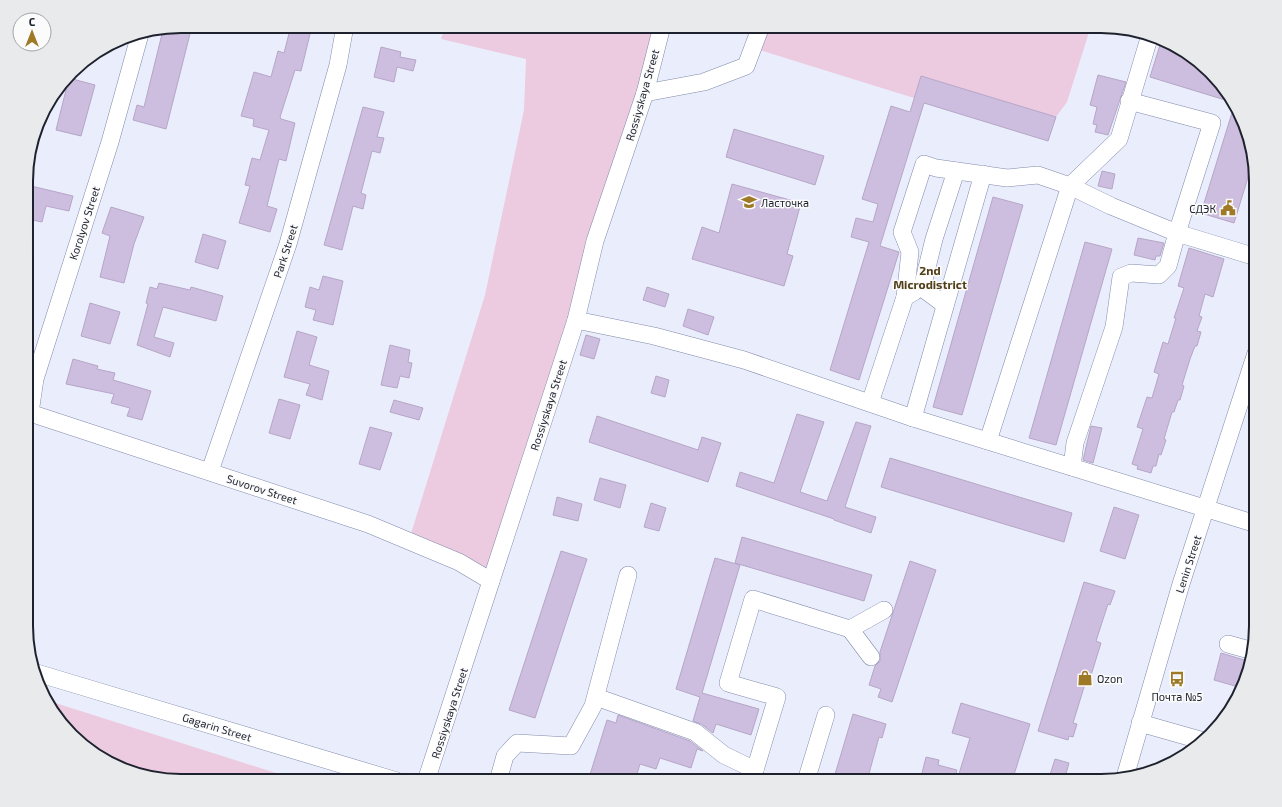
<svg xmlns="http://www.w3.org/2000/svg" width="1282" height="807" viewBox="0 0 1282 807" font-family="'Exo 2',sans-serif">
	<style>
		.green { fill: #eccadf }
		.building { fill: #cdbddf; stroke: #b6a6c7 }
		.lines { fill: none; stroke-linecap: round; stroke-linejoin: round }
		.minor-casing { stroke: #818aab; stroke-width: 18 }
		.minor { stroke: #fff; stroke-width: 17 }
		.labels { text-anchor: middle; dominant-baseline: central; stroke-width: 3; stroke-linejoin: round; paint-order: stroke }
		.street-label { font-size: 11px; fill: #1e222e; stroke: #fbfbfb }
		.poi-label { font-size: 11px; fill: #1e222e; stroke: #fbfbfb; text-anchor: start }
		.neighbourhood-label { font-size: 12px; font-weight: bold; fill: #513f18; stroke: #fbfbfb }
		.rim { fill: none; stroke: #1e222e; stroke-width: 2 }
	</style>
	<rect width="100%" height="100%" fill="#eaeefc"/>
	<g class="green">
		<path d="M445,26H662L491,581L409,540L485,295L524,110L526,59L441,39Z"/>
		<path d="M761,26H1091L1067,102L1056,117L921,76L914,98L753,48Z"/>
		<path d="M46,700L301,781H181L132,773L95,755L47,704Z"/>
	</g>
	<g class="building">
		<path d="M181,26H192L166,129L133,120L137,105L144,107L163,30Z"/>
		<path d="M291,26H312L301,71L295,70L280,117L281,119L295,123L286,161L279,159L267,206L277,209L270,232L239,223L250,186L245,185L252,158L260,160L269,130L253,126L254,119L241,116L254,72L271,77L278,51L284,53Z"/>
		<path d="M1160,45L1188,53L1235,103L1150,77Z"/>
		<path d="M381,47L401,52L400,57L416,60L413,71L397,67L394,82L374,77Z"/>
		<path d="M1098,75L1126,82L1108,135L1095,132L1097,125L1093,124L1097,107L1090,105Z"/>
		<path d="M921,76L1056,117L1048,141L924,103L880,246L899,252L859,380L830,370L869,242L851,237L856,218L873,222L878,204L862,199L891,106L910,112Z"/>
		<path d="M69,78L95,85L81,136L56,130Z"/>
		<path d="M1235,103L1253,161L1234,223L1201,213Z"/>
		<path d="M363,107L384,112L377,137L384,138L380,153L372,151L361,193L366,195L363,209L353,206L342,250L324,245Z"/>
		<path d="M734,129L824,156L815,185L726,157Z"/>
		<path d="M1102,171L1115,174L1112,189L1098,186Z"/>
		<path d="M732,184L801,203L787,254L793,256L784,286L692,259L702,227L719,233Z"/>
		<path d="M27,185L73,196L69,211L46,206L42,222L27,219Z"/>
		<path d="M993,197L1023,205L962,415L933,407Z"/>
		<path d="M111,207L144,217L134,244L124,283L100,277L110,236L102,233Z"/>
		<path d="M203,234L226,241L218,269L195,262Z"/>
		<path d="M1138,238L1164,243L1160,256H1156L1155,260L1134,255Z"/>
		<path d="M1085,242L1112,249L1056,445L1029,438Z"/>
		<path d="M1189,248L1224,259L1213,297L1205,294L1199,316L1202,317L1197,331L1201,332L1197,346H1195L1190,359L1182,385L1184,386L1180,400H1178L1174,412H1172L1164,439L1166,440L1161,455L1159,454L1156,466H1153L1151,473L1137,469L1138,466L1132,464L1143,429L1137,427L1147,397L1152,398L1159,374L1154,372L1163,342L1168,344L1176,318H1174L1184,288L1178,286Z"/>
		<path d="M323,276L343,281L333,325L313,320L316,310L305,307L310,287L319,290Z"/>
		<path d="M159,283L190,290L191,287L223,296L216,321L163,307L154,337L174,343L170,357L137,345L148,304L146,303L150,287L157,289Z"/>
		<path d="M647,287L669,294L665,307L643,300Z"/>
		<path d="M90,303L120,312L110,344L81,336Z"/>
		<path d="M688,309L714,317L708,335L683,326Z"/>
		<path d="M297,331L317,337L309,365L329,371L322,400L306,395L310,384L284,377Z"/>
		<path d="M586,335L600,339L594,359L580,355Z"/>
		<path d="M390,345L410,350L408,362L412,363L409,378L400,376L397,388L381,385Z"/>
		<path d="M73,359L98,366L97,369L115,373L113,380L151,391L142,420L127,416L130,408L111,403L114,394L66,384Z"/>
		<path d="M656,376L669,380L665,397L651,393Z"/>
		<path d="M279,399L300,405L290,439L269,433Z"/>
		<path d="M394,400L423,408L419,420L390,412Z"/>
		<path d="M797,414L824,422L800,492L827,501L856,422L871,426L845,507L876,517L871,533L834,520V519L736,486L740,472L774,483Z"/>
		<path d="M597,416L698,450L702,437L721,443L708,482L589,442Z"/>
		<path d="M1091,426L1102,428L1093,463L1083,460Z"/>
		<path d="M370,427L392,433L380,470L359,464Z"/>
		<path d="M890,458L1072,513L1064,542L881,487Z"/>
		<path d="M600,478L626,485L620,508L594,500Z"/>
		<path d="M557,497L582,504L578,521L553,515Z"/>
		<path d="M651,503L666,508L659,531L644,527Z"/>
		<path d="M1114,507L1139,515L1125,559L1100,551Z"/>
		<path d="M742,537L872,575L864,601L735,563Z"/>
		<path d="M561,551L587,559L535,718L509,710Z"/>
		<path d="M715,558L740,565L702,693L759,709L751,735L716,724L713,733L701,724L693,721L700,697L676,689Z"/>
		<path d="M910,561L936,570L892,702L878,697L881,689L869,685L875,666L880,661V652Z"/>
		<path d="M1084,582L1115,591L1110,605L1108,604L1096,641L1101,643L1088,685L1085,684L1073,723L1077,724L1073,737L1069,736L1068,740L1038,731Z"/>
		<path d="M1221,653L1251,662L1248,675L1242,688L1214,680Z"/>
		<path d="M961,703L1030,724L1012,781H973L958,777L970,738L952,733Z"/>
		<path d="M853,714L886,724L882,738L879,737L867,781H833Z"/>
		<path d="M618,715L690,741L703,751L697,749L691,768L660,758L656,769L640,764L635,781H588L607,720L616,723Z"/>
		<path d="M926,757L939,760L938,765L957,770L954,781H937L921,777Z"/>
		<path d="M1055,759L1069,763L1064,781H1048Z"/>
	</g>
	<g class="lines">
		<g class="minor-casing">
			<g id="minor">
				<path d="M645,93L704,82L746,66L761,26"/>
				<path d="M905,297L910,252L902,232L924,164L936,168L1007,178L1038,175L1070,186L1111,206L1177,233L1212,123L1129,101"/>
				<path d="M945,305L922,288L934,239L956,171"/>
				<path d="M576,320L654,336L744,360L913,418L1256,524"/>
				<path d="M870,403L905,297L914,292"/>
				<path d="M27,412L368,524L459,562L491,581"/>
				<path d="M30,413L35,379L110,142L140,34"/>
				<path d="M913,418L983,174"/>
				<path d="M988,441L1070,186L1119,139L1150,35"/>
				<path d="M1072,467L1075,443L1114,327L1121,277L1131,273L1159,275L1168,266L1177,233L1256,257"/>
				<path d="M210,471L288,244L338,65L345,26"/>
				<path d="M850,629L871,657"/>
				<path d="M1228,644L1253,651"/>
				<path d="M37,673L397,781"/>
				<path d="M596,697L695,732L724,755L755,770L751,781"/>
				<path d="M1140,723L1200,740"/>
				<path d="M755,770L777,697L728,683L753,599L850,629L884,610"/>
				<path d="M1125,777L1181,584L1256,353"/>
				<path d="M426,781L576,320L595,241L645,93L662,26"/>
				<path d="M498,781L505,756L517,743L571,746L593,706L628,575"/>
				<path d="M806,781L826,715"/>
			</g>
		</g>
		<use href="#minor" class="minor"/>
	</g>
	<defs>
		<g id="school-bare" transform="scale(1.2)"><path d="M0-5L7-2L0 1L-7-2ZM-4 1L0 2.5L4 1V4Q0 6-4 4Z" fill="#9f7a26" stroke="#fbfbfb" stroke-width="2.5" paint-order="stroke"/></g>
		<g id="civic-bare" transform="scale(1.2)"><path d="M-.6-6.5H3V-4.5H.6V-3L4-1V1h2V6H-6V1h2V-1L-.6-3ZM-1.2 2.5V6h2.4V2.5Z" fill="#9f7a26" stroke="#fbfbfb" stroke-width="2.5" paint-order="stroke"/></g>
		<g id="shop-bare" transform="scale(1.2)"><path d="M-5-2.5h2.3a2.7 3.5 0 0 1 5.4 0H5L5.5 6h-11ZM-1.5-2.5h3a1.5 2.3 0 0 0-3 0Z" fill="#9f7a26" stroke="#fbfbfb" stroke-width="2.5" paint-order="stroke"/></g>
		<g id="bus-bare" transform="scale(1.2)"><path d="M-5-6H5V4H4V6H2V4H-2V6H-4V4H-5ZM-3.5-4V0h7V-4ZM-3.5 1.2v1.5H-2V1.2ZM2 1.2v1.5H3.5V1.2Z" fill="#9f7a26" stroke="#fbfbfb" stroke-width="2.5" paint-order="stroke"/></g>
	</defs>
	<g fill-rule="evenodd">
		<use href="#school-bare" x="749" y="202"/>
		<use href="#civic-bare" x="1228" y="208"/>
		<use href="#shop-bare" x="1085" y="678"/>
		<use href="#bus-bare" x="1177" y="679"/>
	</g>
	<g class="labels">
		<g class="street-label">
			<text transform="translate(642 95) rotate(-74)">Rossiyskaya Street</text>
			<text transform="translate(84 223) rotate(-72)">Korolyov Street</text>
			<text transform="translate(285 251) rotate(-72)">Park Street</text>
			<text transform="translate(548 405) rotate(-72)">Rossiyskaya Street</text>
			<text transform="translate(262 489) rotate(18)">Suvorov Street</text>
			<text transform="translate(1188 564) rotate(-72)">Lenin Street</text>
			<text transform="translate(449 713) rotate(-72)">Rossiyskaya Street</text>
			<text transform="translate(217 727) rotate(17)">Gagarin Street</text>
		</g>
		<g class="poi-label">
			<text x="761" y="202">Ласточка</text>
			<text x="1216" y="208" text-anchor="end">СДЭК</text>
			<text x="1097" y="678">Ozon</text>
			<text x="1177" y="696" text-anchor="middle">Почта №5</text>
		</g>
		<g class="neighbourhood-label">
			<text x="930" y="270">2nd<tspan x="930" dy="14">Microdistrict</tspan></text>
		</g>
	</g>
	<path d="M0 0H1282V807H0ZM181 33H1101A148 148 0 0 1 1249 181V626A148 148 0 0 1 1101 774H181A148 148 0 0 1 33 626V181A148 148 0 0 1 181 33Z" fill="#e9eaeb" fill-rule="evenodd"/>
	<path class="rim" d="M181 33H1101A148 148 0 0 1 1249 181V626A148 148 0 0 1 1101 774H181A148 148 0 0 1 33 626V181A148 148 0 0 1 181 33Z"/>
	<g transform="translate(32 32)"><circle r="19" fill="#fbfbfb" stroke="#a3a4a9"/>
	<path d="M0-3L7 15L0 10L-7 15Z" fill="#9f7a26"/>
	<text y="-6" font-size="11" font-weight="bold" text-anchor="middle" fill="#1e222e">С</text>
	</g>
</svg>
